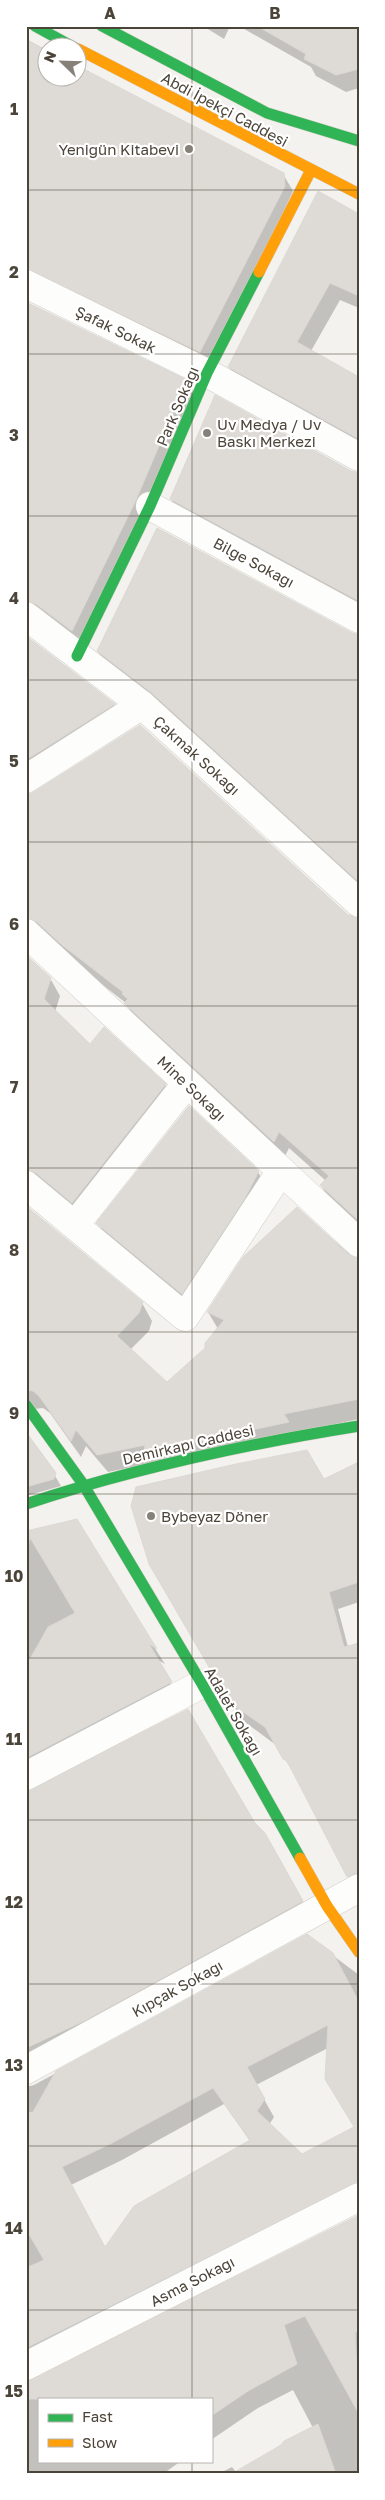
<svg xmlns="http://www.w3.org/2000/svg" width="385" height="2500" viewBox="0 0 385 2500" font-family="'Golos Text',sans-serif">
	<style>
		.shadow { fill: #0003; fill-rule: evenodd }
		.building { fill: #dedbd6; stroke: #dcd9d4; fill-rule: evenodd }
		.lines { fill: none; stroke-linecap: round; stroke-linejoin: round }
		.street-casing { stroke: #d2d0cb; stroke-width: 29 }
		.fast-casing { stroke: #d3cfc5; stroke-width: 12 }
		.slow-casing { stroke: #d3cfc5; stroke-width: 12 }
		.street { stroke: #fdfdfc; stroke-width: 28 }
		.fast { stroke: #30b455; stroke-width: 11 }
		.slow { stroke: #ff9f0a; stroke-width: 11 }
		.grid { fill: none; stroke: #4b4439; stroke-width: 1; stroke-opacity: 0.55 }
		.poi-dot { fill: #868178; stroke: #fff; stroke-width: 2 }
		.labels { text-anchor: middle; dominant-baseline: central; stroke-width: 4.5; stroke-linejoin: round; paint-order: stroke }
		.street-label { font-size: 15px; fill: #4b4439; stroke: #fff }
		.poi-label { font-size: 15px; fill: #4b4439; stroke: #fff; text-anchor: start }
		.neatline { fill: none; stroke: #4b4439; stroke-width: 2 }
		.grid-label { font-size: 16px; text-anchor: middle; font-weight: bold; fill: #4b4439 }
	</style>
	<rect width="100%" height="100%" fill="#f4f2ee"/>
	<g class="shadow">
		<path d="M203,26H230L224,39Z"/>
		<path d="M239,26H359V88L346,92L316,76L311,67Z"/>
		<path d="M26,39L48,51V78H78V68L283,174L293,191L210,369L26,289Z"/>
		<path d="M359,215V308L340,300L311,351L359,378V450L239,384L229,367Z"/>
		<path d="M186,381L196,399L82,648L26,621V591Z"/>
		<path d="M351,472L359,474V612L181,516L171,499Z"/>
		<path d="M351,634L359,782V889L108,668L98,651Z"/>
		<path d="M26,637L114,705L124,722L26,784Z"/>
		<path d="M26,796L359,919V1228L331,1203L321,1185L326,1181L289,1148L284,1158L136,1021L126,1003L73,962L26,939Z"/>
		<path d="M26,956L50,978L60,996L55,1012L90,1046L165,1085L175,1103L83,1220L26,1191Z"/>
		<path d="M258,1172L269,1191L193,1312L109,1242L98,1223Z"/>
		<path d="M26,1207L142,1303L152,1321L149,1331L130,1350L167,1384L206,1348L218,1329L208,1312L297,1208L355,1259H359V1419L108,1472L86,1446L81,1457L50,1413L43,1408L26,1410Z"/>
		<path d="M26,1432L51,1469L61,1486L26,1496Z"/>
		<path d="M359,1473V1602L338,1609L348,1647L359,1653V1882L350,1877L297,1778L276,1745L242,1720L150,1563L323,1480Z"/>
		<path d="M76,1520L156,1650L165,1664L156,1659L181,1701L26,1770V1580L30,1532Z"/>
		<path d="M26,1791L254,1823L275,1851L312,1919L26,2075Z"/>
		<path d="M307,1936L359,1975V2202L26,2372V2087L34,2085ZM328,2048L355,2128L302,2156L269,2125L274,2117L256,2085ZM224,2104L250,2141L106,2249L71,2185L122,2160Z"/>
		<path d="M359,2216V2474H218L232,2467L236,2472L313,2428L293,2390L258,2408L211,2440V2399H39V2461H181L163,2474H26V2382Z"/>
	</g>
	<g class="building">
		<path d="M257,26H359V69L336,75L304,59L306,54Z"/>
		<path d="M26,40L48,51V78H78V66L284,173L285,186L200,352L26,269Z"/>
		<path d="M318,191L359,214V296L330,283L297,342L359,377V439L228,367Z"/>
		<path d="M26,302L187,380L136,500L72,631L36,604L26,601Z"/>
		<path d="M215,395L351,471L359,473V601L170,499Z"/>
		<path d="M157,528L352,633L359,635V882L152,693L97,651Z"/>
		<path d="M26,636L115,704L26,760Z"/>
		<path d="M140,725L348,915L359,918V1221L320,1185L329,1176L279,1132L274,1142L124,1003L128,999L122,994L123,992L62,945L37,922L26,918V795L34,792Z"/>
		<path d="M26,955L51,978L44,999L90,1044L104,1027L166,1084L72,1203L36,1173L26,1170Z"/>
		<path d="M189,1106L259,1171L245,1198L182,1294L96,1223Z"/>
		<path d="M26,1206L143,1302L139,1313L117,1336L167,1382L205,1348V1343L224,1320L207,1312L243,1257L297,1207L348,1254L359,1258V1399L284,1414L289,1422L144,1453L145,1445L97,1455L76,1430L71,1441L39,1396L33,1391L26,1390Z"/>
		<path d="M26,1432L56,1473L54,1479L26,1487Z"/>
		<path d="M307,1450L324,1479L359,1462V1582L329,1592L344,1647L359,1643V1872L347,1877L287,1761L283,1759L265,1727L230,1703L149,1564L131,1506L136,1487L236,1464Z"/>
		<path d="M77,1519L157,1649L149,1644L172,1682L26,1758V1666L48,1627L75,1613L26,1531Z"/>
		<path d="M188,1709L255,1823L265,1833L303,1901L84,2021L26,2048V1791Z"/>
		<path d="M307,1934L333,1953L359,2002V2182L26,2348V2268L44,2260L26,2229V2113L33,2112L56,2071ZM328,2025L325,2079L354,2127L302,2154L257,2111L265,2099L247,2067ZM213,2088L250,2140L134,2206L105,2247L62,2167L112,2143Z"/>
		<path d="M359,2215V2332H355L359,2414L305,2316L284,2325L297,2364L248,2391L211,2416V2399H26V2381Z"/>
		<path d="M318,2424L336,2474H231L281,2445L284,2441Z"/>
	</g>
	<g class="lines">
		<g class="street-casing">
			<g id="street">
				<path d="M26,284L207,373L359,457"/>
				<path d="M150,506L359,619"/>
				<path d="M26,616L142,705L359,903"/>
				<path d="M26,779L142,705"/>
				<path d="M26,933L359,1243"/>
				<path d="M26,1185L185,1317L281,1171"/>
				<path d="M75,1225L186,1084"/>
				<path d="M26,1776L202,1684"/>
				<path d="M26,2070L359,1888"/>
				<path d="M26,2366L359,2197"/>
			</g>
		</g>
		<g class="fast-casing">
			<g id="fast">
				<path d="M35,26L75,48"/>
				<path d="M102,26L267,113L359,141"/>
				<path d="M77,656L150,506L207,373L259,272"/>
				<path d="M26,1405L83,1484L202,1684L300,1858"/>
				<path d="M26,1504C135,1468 246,1444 359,1426"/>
			</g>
		</g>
		<g class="slow-casing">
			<g id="slow">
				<path d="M78,49L359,194"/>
				<path d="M259,272L311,170"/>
				<path d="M300,1858L327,1906L359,1952"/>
			</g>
		</g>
		<use href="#street" class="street"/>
		<use href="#fast" class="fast"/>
		<use href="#slow" class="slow"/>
	</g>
	<path class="grid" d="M192,26V2399M26,190H359M26,354H359M26,516H359M26,680H359M26,842H359M26,1006H359M26,1168H359M26,1332H359M26,1494H359M26,1658H359M26,1820H359M26,1984H359M26,2146H359M26,2310H359M192,2461V2474"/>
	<g class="poi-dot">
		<circle cx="189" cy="149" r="5"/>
		<circle cx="207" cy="433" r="5"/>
		<circle cx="151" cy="1516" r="5"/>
	</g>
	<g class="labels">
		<g class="street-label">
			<text transform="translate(225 109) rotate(28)">Abdi İpekçi Caddesi</text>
			<text transform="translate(116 329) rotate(26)">Şafak Sokak</text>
			<text transform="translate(177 406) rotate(-67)">Park Sokağı</text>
			<text transform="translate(254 562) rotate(28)">Bilge Sokağı</text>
			<text transform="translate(197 755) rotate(42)">Çakmak Sokağı</text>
			<text transform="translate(192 1088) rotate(43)">Mine Sokağı</text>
			<text transform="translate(188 1444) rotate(-13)">Demirkapı Caddesi</text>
			<text transform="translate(234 1711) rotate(60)">Adalet Sokağı</text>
			<text transform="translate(177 1988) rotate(-29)">Kıpçak Sokağı</text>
			<text transform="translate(192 2281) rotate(-27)">Asma Sokağı</text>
		</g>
		<g class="poi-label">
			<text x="179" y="149" text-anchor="end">Yenigün Kitabevi</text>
			<text x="217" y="424">Uv Medya / Uv<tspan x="217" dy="17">Baskı Merkezi</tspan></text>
			<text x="161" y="1516">Bybeyaz Döner</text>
		</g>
	</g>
	<rect width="385" height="2500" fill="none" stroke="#ffffff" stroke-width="55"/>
	<rect x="38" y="2398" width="175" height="65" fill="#ffffff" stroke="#b7b4b0"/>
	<rect x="48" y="2414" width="25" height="8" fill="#30b455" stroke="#b7b4b0"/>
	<text x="82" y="2422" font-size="15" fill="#4b4439">Fast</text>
	<rect x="48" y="2439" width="25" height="8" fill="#ff9f0a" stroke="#b7b4b0"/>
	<text x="82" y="2448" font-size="15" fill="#4b4439">Slow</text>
	<g transform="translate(62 62) rotate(293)"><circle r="24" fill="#ffffff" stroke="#b7b4b0"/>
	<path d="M0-4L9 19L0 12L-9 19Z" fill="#868178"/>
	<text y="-8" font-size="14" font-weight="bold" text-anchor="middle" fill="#4b4439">N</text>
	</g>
	<rect x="28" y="28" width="330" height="2444" class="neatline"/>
	<g class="grid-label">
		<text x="110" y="19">A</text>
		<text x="275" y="19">B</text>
		<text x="14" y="115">1</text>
		<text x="14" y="278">2</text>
		<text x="14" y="441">3</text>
		<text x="14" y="604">4</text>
		<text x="14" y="767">5</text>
		<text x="14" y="930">6</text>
		<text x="14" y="1093">7</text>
		<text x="14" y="1256">8</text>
		<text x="14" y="1419">9</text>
		<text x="14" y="1582">10</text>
		<text x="14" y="1745">11</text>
		<text x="14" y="1908">12</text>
		<text x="14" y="2071">13</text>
		<text x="14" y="2234">14</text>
		<text x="14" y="2397">15</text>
	</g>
</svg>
